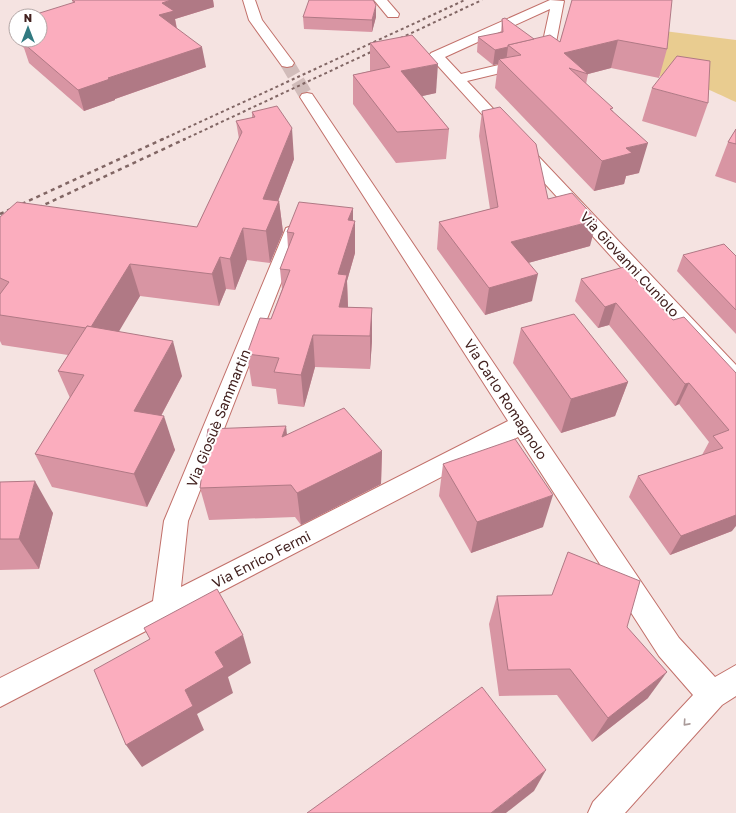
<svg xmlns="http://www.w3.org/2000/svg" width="736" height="813" viewBox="0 0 736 813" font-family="'Golos Text',sans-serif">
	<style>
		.green { fill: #e9cc90 }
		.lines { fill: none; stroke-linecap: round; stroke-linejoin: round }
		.minor-tunnel { stroke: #d1bcba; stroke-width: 14; stroke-dasharray: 14 7; stroke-linecap: butt }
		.minor-casing { stroke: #c2706a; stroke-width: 2 }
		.minor { fill: #fff; fill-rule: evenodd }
		.rail-far1 { stroke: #816664; stroke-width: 2; stroke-dasharray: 3 3; stroke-linecap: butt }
		.rail { stroke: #816664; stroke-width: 2.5; stroke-dasharray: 4 4; stroke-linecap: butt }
		.wall { fill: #d895a3 }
		.shaded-wall { fill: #b07985 }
		.building { fill: #fbadbe; stroke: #b07985 }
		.oneway { stroke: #aa9b9a }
		.labels { text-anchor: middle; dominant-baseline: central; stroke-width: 4; stroke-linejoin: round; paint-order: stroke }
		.street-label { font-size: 14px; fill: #41201e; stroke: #fff }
	</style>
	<rect width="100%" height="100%" fill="#f5e3e1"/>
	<path class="green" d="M664,31L736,40V102C711,91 686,77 659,76Z"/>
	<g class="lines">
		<path class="minor-tunnel" d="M287,63L307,97"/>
		<g class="minor-casing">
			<g id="minor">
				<path d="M243,0H255L262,20L294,63L292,66L287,67L282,66L249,20Z"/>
				<path d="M374,0H387L399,14L398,17H388Z"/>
				<path d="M550,0L564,1L553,58L551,61L467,81L736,365V387L728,385L429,56L431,53ZM550,9L540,55L461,74L445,57Z"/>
				<path d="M307,93L312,94L314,97L679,638L715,677L736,665V696L722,705L625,813H588L593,802L693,695L659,656L518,437L0,707V678L153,601L164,521L286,228L292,226L298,228L301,232L188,521L181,587L508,421L300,97L302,94Z"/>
			</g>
		</g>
		<use href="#minor" class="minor"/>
		<g class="rail-far1">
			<path d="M161,140L465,0"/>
			<path d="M183,140L482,0"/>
		</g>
		<g class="rail">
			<path d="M31,211L185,139"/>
			<path d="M0,214L163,139"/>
		</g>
	</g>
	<g class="wall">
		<path d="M72,0H213L214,7L175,19L177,28L206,67L115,99V100L84,111L29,63L24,48L17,42V40H40L73,3Z"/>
		<path d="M572,0L667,49L659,78L611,68L588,74L586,84L613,111L639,173L626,176L624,184L594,191L495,88L498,64L493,65L477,52L478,37L501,33L502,19L534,39L560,42Z"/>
		<path d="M303,17H376L372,32L304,29Z"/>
		<path d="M16,20V38L11,22Z"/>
		<path d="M370,43L436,93L422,96L449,129L446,159L396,163L353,104V75L370,71Z"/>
		<path d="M652,88L708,103L696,137L642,121Z"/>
		<path d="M482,111L548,199L590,246L528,263L532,301L485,315L437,249L439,222L490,209L479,136Z"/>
		<path d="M252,112L294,159L278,201H279L283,232L270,263L247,260L235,290L226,289L219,306L140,296L118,331L182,376L161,416L175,450L147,507L52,487L35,454L70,398L58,371L68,355L2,345L0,341V217L197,227L239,139L236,121L252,118Z"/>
		<path d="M736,129V183L715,176L728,142Z"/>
		<path d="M353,208V220L355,253L347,281L348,307L372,308V341L370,369L315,367L304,407L278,404L276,389L252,386L247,354L271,319L282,289L280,269L288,248L287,232Z"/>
		<path d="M683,255L736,256V334L677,271Z"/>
		<path d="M581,279L673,320L736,373L732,531L670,555L629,497L638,476L702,455L709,442L679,404L675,406L609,325L598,328L575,301Z"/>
		<path d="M521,328L628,382L615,416L561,433L513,363Z"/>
		<path d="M287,435L382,451L381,484L301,525L295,517L209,520L200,488Z"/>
		<path d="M443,464L543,527L471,553L439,496Z"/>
		<path d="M0,482L53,513L39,569L0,570Z"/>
		<path d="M497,596L627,627L648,698L592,742L557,695L499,696L489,624Z"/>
	</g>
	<g class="shaded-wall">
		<path d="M171,0H213L214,7L175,19L177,31L159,15L162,3Z"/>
		<path d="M376,5V17L372,32V20Z"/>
		<path d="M618,40L611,68L588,74L564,53Z"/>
		<path d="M202,47L206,67L115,99V100L84,111L78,90L108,78Z"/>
		<path d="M508,47L506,62L499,59L498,64L493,65L495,50Z"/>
		<path d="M438,64L436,93L400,101L401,71Z"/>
		<path d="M292,128L294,159L272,217L279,201L283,232L270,263L266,231L263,199Z"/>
		<path d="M648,143L639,173L626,176L624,184L594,191L602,161L626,148Z"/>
		<path d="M353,208V227L355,221V253L347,281L348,308L340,335L338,274L348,220Z"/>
		<path d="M597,220L590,246L506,269L511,242Z"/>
		<path d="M243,228L247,260L235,290L230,259Z"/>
		<path d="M220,257L226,289L219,306L212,274Z"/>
		<path d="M130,264L140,296L102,360L90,328Z"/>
		<path d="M538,274L532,301L485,315L489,288Z"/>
		<path d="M616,303L609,325L598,328L605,307Z"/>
		<path d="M372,308V341L370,369V336Z"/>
		<path d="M313,335L315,367L304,407L301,375Z"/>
		<path d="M173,341L182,376L146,444L134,411Z"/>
		<path d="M628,382L615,416L561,433L571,399Z"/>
		<path d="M689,383L679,404L675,406L685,384Z"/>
		<path d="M164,416L175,450L147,507L134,474Z"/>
		<path d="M286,426L290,460L282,437Z"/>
		<path d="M382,451L381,484L301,525L297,493Z"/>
		<path d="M35,481L53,513L39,569L19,539Z"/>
		<path d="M553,495L543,527L471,553L477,522Z"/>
		<path d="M736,510V526L732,531L670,555L681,536Z"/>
		<path d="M243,635L251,663L228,677L233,693L197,714L204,730L142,767L126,745L185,690L215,652Z"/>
		<path d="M667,672L648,698L592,742L608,718Z"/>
		<path d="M546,770L534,791L506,813H491Z"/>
	</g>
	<g class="building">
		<path d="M72,0H171L162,3L174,11L159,15L202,47L108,78L110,79L78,90L22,42L30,40H40V16H30L75,2Z"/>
		<path d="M309,0H373L376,5L372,20L303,17Z"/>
		<path d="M572,0H672L667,49L618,40L564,53L588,74L569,68L613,108L610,109L648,143L626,148L632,153L602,161L499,59L521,55L508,45L550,35L560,42Z"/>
		<path d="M505,18L534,39L508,45V47L495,50L478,37L503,32L502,19Z"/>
		<path d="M16,20V27L11,22Z"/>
		<path d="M412,35L438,64L401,71L449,129L397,132L353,75L390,67L370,43Z"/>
		<path d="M677,56L710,61L708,103L652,88Z"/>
		<path d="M277,106L292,128L263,199L279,201L266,231L243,228L230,259L220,257L212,274L130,264L91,327L87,326L86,328L0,315V294L9,282L0,278V217L17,202L197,227L242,132L236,121L255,117L252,112Z"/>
		<path d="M500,107L536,144L548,199L572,193L597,220L511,242L538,274L489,288L439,222L498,207L482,111Z"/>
		<path d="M736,129V144L728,142Z"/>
		<path d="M299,202L353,208L348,220L355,221L338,274L347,275L339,307L372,308L370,336L313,335L301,375L274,372L279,358L247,354L260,318L271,319L290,270L280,269L294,233L287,232Z"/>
		<path d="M724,244L736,256V310L683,255Z"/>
		<path d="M624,267L673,320L684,317L736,373V515L681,536L638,476L723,448L713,436L729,430L689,383L685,384L616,303L605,307L581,279Z"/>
		<path d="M574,314L628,382L571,399L521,328Z"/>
		<path d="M87,326L173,341L134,411L164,416L134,474L35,454L84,375L58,371Z"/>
		<path d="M344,408L382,451L297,493L291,485L200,488L208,429L286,426L282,437Z"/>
		<path d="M515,439L553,495L477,522L443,464Z"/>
		<path d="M35,481L19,539H0V482Z"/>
		<path d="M568,552L640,581L627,627L667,672L608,718L570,669L508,670L497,596L552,595Z"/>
		<path d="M217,589L243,635L215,652L224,667L185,690L193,706L126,745L94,670L150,639L144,628Z"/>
		<path d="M482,687L546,770L491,813H307Z"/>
	</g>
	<defs><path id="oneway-chevron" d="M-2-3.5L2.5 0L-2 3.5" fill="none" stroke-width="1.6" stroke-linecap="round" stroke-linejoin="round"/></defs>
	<use class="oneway" href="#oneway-chevron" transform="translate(686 723) rotate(132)"/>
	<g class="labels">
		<g class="street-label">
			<text transform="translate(630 264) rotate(47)">Via Giovanni Cuniolo</text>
			<text transform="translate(506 399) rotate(57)">Via Carlo Romagnolo</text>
			<text transform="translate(218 418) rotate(-68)">Via Giosuè Sammartin</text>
			<text transform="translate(261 559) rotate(-27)">Via Enrico Fermi</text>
		</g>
	</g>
	<g transform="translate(28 28)"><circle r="19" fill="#ffffff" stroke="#b3a6a5"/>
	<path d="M0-3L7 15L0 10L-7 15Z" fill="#317a81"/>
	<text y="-6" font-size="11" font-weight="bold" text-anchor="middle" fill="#41201e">N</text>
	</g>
</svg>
